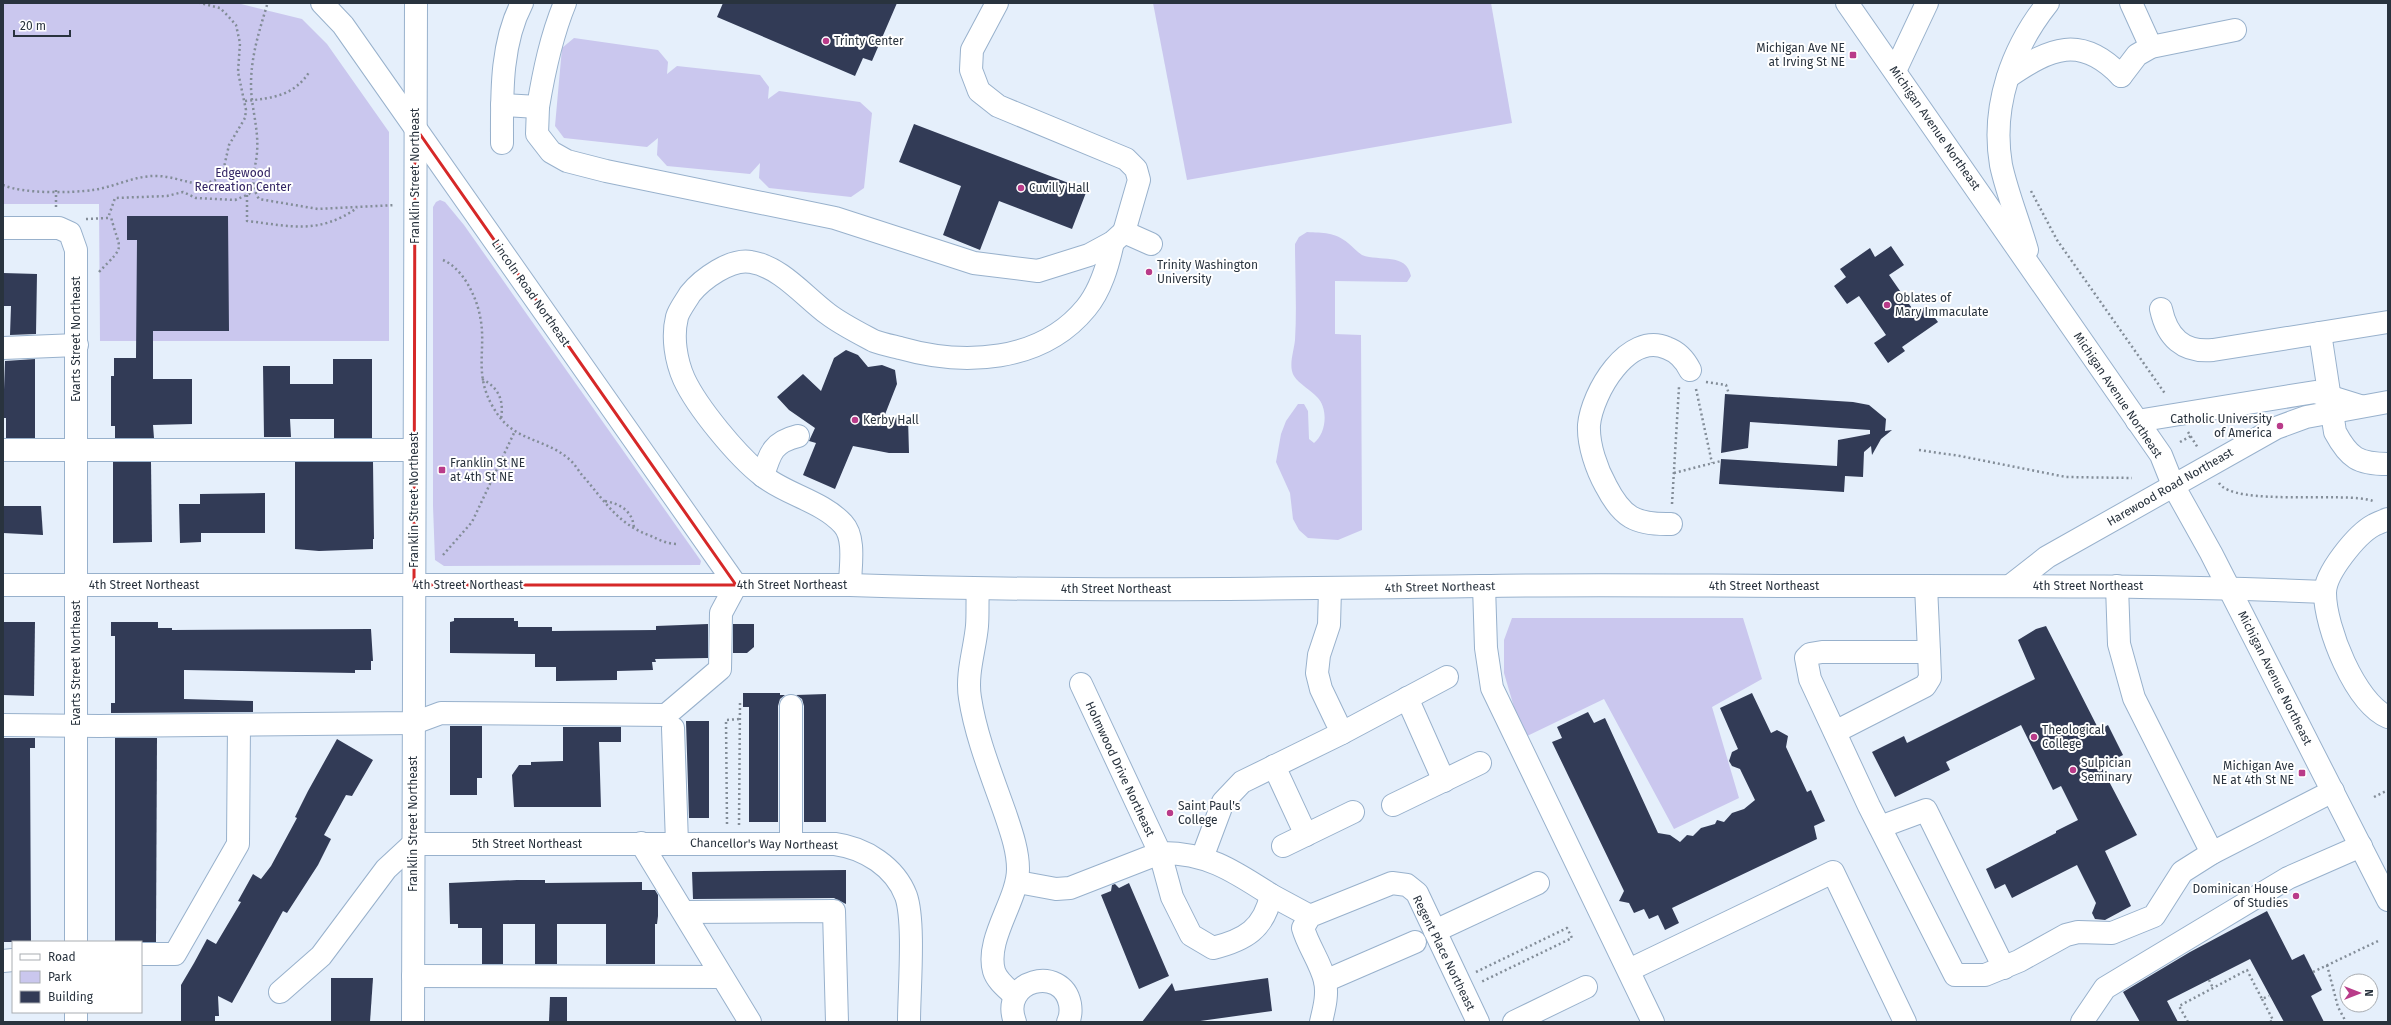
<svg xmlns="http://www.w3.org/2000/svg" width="2391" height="1025" viewBox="0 0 2391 1025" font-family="'Fira Sans',sans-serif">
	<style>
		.green { fill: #cac7ee }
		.building { fill: #323b56 }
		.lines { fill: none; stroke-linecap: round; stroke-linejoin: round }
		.minor-casing { stroke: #98b1cc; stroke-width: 24 }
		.major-casing { stroke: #98b1cc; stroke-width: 24 }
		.path { stroke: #838d98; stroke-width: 2.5; stroke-dasharray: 2 3; stroke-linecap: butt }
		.minor { stroke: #fff; stroke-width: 22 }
		.major { stroke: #fff; stroke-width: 22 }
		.marked { fill: none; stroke: #d62828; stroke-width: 3; stroke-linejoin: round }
		.poi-dot { fill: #b93b89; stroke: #fff; stroke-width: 1.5 }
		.labels { text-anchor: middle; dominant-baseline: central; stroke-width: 4; stroke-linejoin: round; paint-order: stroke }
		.poi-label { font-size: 12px; fill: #29333e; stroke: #fff; text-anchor: start }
		.street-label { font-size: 12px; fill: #29333e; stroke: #fff }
		.park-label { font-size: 12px; fill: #332564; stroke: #fff }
	</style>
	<rect width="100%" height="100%" fill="#e5effb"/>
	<g class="green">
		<path d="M3,3H237L302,19L327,44L389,132V341H100L99,204H3Z"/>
		<path d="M1153,3H1491L1512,123L1187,180Z"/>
		<path d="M574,38L658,50L668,62L667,74L677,66L760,75L769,87L768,99L779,91L860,102L872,113L864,188L851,197L769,188L759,178L760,163L750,174L667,166L657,155L658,138L647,147L564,138L555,126L562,48Z"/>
		<path d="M440,200L445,202L464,225L701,561L700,565L444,566L435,560L433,506V207L436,202Z"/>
		<path d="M1307,232C1323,233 1335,232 1348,243C1352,246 1357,252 1362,255C1380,262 1406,252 1411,276L1407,282L1335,281V334L1361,335L1362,530L1338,540L1308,538L1299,530L1293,519L1290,493L1276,462L1281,434L1286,421L1298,404H1304L1308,411L1309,439L1314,443C1326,434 1329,409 1317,397C1311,390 1299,384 1294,376C1288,366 1294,351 1295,340C1297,308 1295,276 1295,244L1299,237Z"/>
		<path d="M1512,618H1743L1762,679L1712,707L1739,798L1674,829L1604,699L1523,738L1504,673V640Z"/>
	</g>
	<g class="building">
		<path d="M723,3H897L872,61L863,58L855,76L717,17Z"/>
		<path d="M914,124L1087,190L1072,229L999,201L980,250L943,235L961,186L899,162Z"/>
		<path d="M127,216H228L229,331H153V379H192V424L153,425L154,438H115V426H111V376H114V358H136L137,240H127Z"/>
		<path d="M1891,246L1904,265L1889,275L1916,314L1926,306L1938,322L1902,347L1905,351L1888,363L1874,343L1886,335L1859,296L1847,304L1834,286L1846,277L1840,269L1870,248L1875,257Z"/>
		<path d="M3,273L37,274L36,334L10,335L11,306H3Z"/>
		<path d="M846,350L858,355L868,367L882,365L895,370L897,384L884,417L908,418L909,453H889L853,446L835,489L803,475L816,443L809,441L815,428L789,410L777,397L803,374L821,391L834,358Z"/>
		<path d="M35,359V438H6V418H3L5,361Z"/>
		<path d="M333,359H372V438H334V419H290L291,437H264L263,366H290V384H333Z"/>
		<path d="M1725,394L1853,402L1869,405L1886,419L1885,431L1892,430L1881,439L1872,455L1871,446L1864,452L1863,477L1845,476L1844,492L1719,484L1721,459L1837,466L1838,440L1870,434V430L1750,422L1748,448L1721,453Z"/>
		<path d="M113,462H151L152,542L113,543Z"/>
		<path d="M295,462H373L374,539H373V549L319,551L295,549Z"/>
		<path d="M265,493V533H201V542L180,543L179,504H200V494Z"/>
		<path d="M3,506H41L43,535L3,533Z"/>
		<path d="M454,618H514V621H518V627H552V631L656,630V626L708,624V658L655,659L656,662H652L653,670L617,671V680L556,681V667H535V654L450,653V622L454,621Z"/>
		<path d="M3,622H35L34,696L3,695Z"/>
		<path d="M111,622H158V628H172V630L371,629L373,661H371V670H355V673L184,670V699L253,701V712L111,713V703H115V636H111Z"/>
		<path d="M733,624H754V647L747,653H733Z"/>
		<path d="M2046,626L2099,730L2108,725L2123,755L2101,766L2137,835L2105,851L2131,906L2105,920L2095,919L2092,913L2096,903L2077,865L2012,898L2005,884L1995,889L1986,869L2056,833V831L2078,820L2061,786L2053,790L2021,725L1946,762L1950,770L1895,797L1872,752L1904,736L1907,743L2035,679L2018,640L2036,629Z"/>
		<path d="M743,693H780V695H785L780,699L778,706V822H749V707H743Z"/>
		<path d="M1752,693L1771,733L1777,730L1788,736L1786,747L1807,792L1811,790L1825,821L1814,826L1817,839L1672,908L1679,923L1665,930L1658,915L1649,919L1644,909L1634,913L1629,903L1619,901L1624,891L1552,742L1562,738L1557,727L1588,712L1594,723L1605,718L1658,833L1670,835L1680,842L1687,835L1693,836L1701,828L1715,824L1717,820L1724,822L1732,813L1744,809L1755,800L1740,769L1732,766L1729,761L1732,752L1738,749L1720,708Z"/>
		<path d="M826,694V822H804V706L802,699L796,695Z"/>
		<path d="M686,721H709V818H689Z"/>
		<path d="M450,726H482V778H477V795H450Z"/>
		<path d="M563,727H621V742H599L601,807H514L512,775L519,765H531V762L563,761Z"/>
		<path d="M3,738H35V748H30L31,942H3Z"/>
		<path d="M115,738H157L156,942H115Z"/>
		<path d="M337,739L373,760L352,796L346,795L324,835L331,839L318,865L287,913L283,911L232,1003L218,996L219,1016H215V1022H181V985L194,963L207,939L216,944L241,902L238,901L253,874L261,879L271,866L297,818L295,817L308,791Z"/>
		<path d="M846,870V904L834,898L693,899L692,872Z"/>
		<path d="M517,880H545V883L642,882V890H655L658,895V916L657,924H655V964H606V924H557V964H535V924H503V964H482V928H458V924H450L449,883Z"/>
		<path d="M1129,883L1169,976L1139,989L1101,895L1111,891L1112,885L1115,884L1119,888Z"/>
		<path d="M2267,911L2292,960L2304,954L2322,990L2311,996L2324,1022H2284L2250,959L2167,1001L2178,1022H2140L2123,992L2190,952Z"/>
		<path d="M331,978H373L370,1022H331Z"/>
		<path d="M1268,978L1272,1011L1193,1022H1142L1172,983L1175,991Z"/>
		<path d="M550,997H567V1022H549Z"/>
	</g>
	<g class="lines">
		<g class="minor-casing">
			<g id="minor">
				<path d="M322,3L343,25L736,585"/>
				<path d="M997,3L972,50L971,70L979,91L998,106L1126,159L1136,169L1139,180L1124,232"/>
				<path d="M2121,76L2137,55L2151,47L2235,30"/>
				<path d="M502,105L538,107C544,71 551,37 565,3"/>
				<path d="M538,107L537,134L551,152L567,161L606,171L835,218L974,263L1038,271L1089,255L1113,242L1124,232L1151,244"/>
				<path d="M502,143C502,97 500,45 522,3"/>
				<path d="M3,228H59L70,233L76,250V942"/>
				<path d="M2161,309C2167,337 2183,353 2213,350L2388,322"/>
				<path d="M2320,333L2335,432C2349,458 2358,464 2388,464"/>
				<path d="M3,348L77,345"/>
				<path d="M3,450H414"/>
				<path d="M763,476C770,453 773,442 798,436"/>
				<path d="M2388,519C2383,521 2378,523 2374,525C2357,534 2325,573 2325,593C2325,627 2355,703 2388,717"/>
				<path d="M1671,524C1635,525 1622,517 1606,486C1597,470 1588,445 1589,425C1592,393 1628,331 1667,348C1678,352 1685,360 1690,370"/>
				<path d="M3,585H850C1060,592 1270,589 1480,586C1596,584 1712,586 1828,586C1994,586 2159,585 2325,592"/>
				<path d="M850,585C850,568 856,538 843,524C822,501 787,495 763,476C737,456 697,407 684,379C676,361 672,337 677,317C679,310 686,301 690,294C702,279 731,258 751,262C781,267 804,296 828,314C841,324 859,333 874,341C882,344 892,346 900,348C963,366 1041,363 1086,308C1101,290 1108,265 1113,242"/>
				<path d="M1484,586L1486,648L1492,688L1653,1022"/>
				<path d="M1926,586L1929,652H1822L1810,654L1806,658L1810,679L1869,806L1955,975H1985L2019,961L2066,935L2078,932L2112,933L2154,916L2182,872L2212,853L2333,791"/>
				<path d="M2010,586L2047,557L2276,428L2306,417L2388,402"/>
				<path d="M2117,586L2119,644L2134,698L2212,853"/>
				<path d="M978,589C977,601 978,614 977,626C975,649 966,674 970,698C976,737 992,776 1005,813C1011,831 1018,850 1018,869C1018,900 985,939 994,971C997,981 1008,989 1015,996"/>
				<path d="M1407,698L1444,781"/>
				<path d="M791,706V844"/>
				<path d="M3,725L99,726L414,723L441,713L666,715L720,669L721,613L736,585"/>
				<path d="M673,728L677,843"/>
				<path d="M1835,732L1925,686L1930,678L1929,652"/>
				<path d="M1342,733L1447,677"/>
				<path d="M1274,766L1306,835"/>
				<path d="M1393,805L1480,763"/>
				<path d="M1880,827L1926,810L2004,968"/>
				<path d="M641,843L750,1022"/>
				<path d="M413,844H835C865,848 895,867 906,896C915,922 909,991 909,1022"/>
				<path d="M1283,846L1353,812"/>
				<path d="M1202,858L1223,802L1242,782L1342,733L1321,689L1317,673L1319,655L1329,625L1330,589"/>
				<path d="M1018,882L1056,889L1070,888L1160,853L1172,897L1191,935L1213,948C1245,940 1264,929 1271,895C1234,871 1206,852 1160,853L1081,684"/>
				<path d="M1271,895L1310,916"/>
				<path d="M684,912L834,911L837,1022"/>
				<path d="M1435,931L1538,883"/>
				<path d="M141,954H175L238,844L239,725"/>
				<path d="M3,961L13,960"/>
				<path d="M1629,970L1833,872L1905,1022"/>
				<path d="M413,976L722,977"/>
				<path d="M1325,981L1415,942"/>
				<path d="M280,992L321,956L386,869L413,844"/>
				<path d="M76,1012V1022"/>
				<path d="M413,1022L416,3"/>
				<path d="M1015,1022C999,980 1062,964 1070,1004C1071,1010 1071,1016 1068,1022"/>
				<path d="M1321,1022C1324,1009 1328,995 1325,981C1321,963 1308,946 1303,928L1310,916L1392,883L1407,885L1417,893L1478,1022"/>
				<path d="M1514,1022L1586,987"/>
				<path d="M2082,1022L2105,988L2288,878L2361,846"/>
			</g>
		</g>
		<g class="major-casing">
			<g id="major">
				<path d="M1847,3L2161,455L2173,485L2211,553L2388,900"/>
				<path d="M2131,3L2151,47"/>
				<path d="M1895,71L1927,3"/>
				<path d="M2008,77C2050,48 2081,34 2121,76"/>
				<path d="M2027,250C2019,222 2007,193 2001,165C1991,106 2012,48 2048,3"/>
				<path d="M2137,421L2315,392L2360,406"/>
			</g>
		</g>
		<g class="path">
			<path d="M267,5C259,32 251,56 251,85C251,107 259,129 257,152C256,170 248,181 259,199L318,209L395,205"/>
			<path d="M245,101C273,98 294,96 310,71"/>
			<path d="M3,185C23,194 71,193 93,190C115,187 135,175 158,176C183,177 199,192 222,176L229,145L245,118L246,110L238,72L240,43L236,25L228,16L220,8L200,3"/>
			<path d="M56,190V207"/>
			<path d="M2031,191L2057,240L2166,395"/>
			<path d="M247,195V221C291,226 318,235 357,208"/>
			<path d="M86,219L108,218L115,198L167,196L183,192L196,198L235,200L249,194L253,189"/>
			<path d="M443,260C462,268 476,295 480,316C487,349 473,373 493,407C513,443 542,436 569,459C574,463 578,470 582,475C605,501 617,524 651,536C659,540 668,544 677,544"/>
			<path d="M99,272C127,243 120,253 111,217"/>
			<path d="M482,379C499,388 504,400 501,419"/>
			<path d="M1706,382L1726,385L1729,394"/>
			<path d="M1696,389L1712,463"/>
			<path d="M2188,432L2198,448"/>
			<path d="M2180,442L2191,436"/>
			<path d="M1919,450L1960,456L2066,477L2132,478"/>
			<path d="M1674,473L1721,461"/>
			<path d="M2219,483C2234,507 2345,491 2373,501"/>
			<path d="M605,501C621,504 634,512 634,530"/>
			<path d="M1672,504L1679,387"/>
			<path d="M443,555L472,522L514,433"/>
			<path d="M2374,797L2388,790"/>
			<path d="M727,824L726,720L740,719"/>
			<path d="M739,825L740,703"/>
			<path d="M2327,965L2338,1007L2346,1022"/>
			<path d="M1476,972L1567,928L1572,938L1481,982"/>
			<path d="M2313,972L2378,941"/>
			<path d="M2209,980L2213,988"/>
			<path d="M2262,999L2273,1020L2270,1022"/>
			<path d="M2188,1022L2179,1006L2247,970L2262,999L2269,996"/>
		</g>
		<use href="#minor" class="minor"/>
		<use href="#major" class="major"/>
	</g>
	<path class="marked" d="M415,127L736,585H414Z"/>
	<g class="poi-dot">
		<circle cx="826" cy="41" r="4"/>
		<rect x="1849" y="51" width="8" height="8" rx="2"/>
		<circle cx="1021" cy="188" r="4"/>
		<circle cx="1149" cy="272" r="4"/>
		<circle cx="1887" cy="305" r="4"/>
		<circle cx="855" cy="420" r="4"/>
		<circle cx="2280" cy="426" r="4"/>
		<rect x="438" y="466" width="8" height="8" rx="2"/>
		<circle cx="2034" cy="737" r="4"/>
		<circle cx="2073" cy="770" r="4"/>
		<rect x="2298" y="769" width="8" height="8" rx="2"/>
		<circle cx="1170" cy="813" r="4"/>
		<circle cx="2296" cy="896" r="4"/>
	</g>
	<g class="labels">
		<g class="poi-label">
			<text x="834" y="41">Trinty Center</text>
			<text x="1845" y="48" text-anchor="end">Michigan Ave NE<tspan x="1845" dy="14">at Irving St NE</tspan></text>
			<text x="1029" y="188">Cuvilly Hall</text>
			<text x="1157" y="265">Trinity Washington<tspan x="1157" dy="14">University</tspan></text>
			<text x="1895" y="298">Oblates of<tspan x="1895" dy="14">Mary Immaculate</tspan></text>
			<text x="2272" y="419" text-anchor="end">Catholic University<tspan x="2272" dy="14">of America</tspan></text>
			<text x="863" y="420">Kerby Hall</text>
			<text x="450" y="463">Franklin St NE<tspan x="450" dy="14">at 4th St NE</tspan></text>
			<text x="2042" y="730">Theological<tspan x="2042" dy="14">College</tspan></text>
			<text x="2081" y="763">Sulpician<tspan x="2081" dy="14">Seminary</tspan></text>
			<text x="2294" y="766" text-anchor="end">Michigan Ave<tspan x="2294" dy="14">NE at 4th St NE</tspan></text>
			<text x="1178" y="806">Saint Paul's<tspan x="1178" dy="14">College</tspan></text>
			<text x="2288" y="889" text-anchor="end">Dominican House<tspan x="2288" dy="14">of Studies</tspan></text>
		</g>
		<g class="street-label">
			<text transform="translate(1935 128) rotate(55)">Michigan Avenue Northeast</text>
			<text transform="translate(415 176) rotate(-90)">Franklin Street Northeast</text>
			<text transform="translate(531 293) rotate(55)">Lincoln Road Northeast</text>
			<text transform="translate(76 339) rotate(-90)">Evarts Street Northeast</text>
			<text transform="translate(2118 395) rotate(56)">Michigan Avenue Northeast</text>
			<text transform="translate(2170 487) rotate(-30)">Harewood Road Northeast</text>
			<text transform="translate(414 500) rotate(-90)">Franklin Street Northeast</text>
			<text x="144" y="585">4th Street Northeast</text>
			<text x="468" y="585">4th Street Northeast</text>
			<text x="792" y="585">4th Street Northeast</text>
			<text x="1764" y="586">4th Street Northeast</text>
			<text x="2088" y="586">4th Street Northeast</text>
			<text transform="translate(1440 587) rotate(-1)">4th Street Northeast</text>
			<text x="1116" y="589">4th Street Northeast</text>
			<text transform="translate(76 663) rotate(-90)">Evarts Street Northeast</text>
			<text transform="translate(2275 678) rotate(63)">Michigan Avenue Northeast</text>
			<text transform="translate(1120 769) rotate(65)">Holmwood Drive Northeast</text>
			<text transform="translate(413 824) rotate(-90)">Franklin Street Northeast</text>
			<text x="527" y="844">5th Street Northeast</text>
			<text transform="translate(764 844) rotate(1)">Chancellor's Way Northeast</text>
			<text transform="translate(1444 953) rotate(64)">Regent Place Northeast</text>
		</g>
		<g class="park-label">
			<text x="243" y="173">Edgewood<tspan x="243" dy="14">Recreation Center</tspan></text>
		</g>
	</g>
	<rect width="2391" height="1025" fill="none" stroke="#29333e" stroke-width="8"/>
	<rect x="12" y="941" width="130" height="72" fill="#ffffff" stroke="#a9adb2"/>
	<rect x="20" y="954" width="20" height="6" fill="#ffffff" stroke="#a9adb2"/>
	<text x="48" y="961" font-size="12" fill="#29333e">Road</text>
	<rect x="20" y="971" width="20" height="12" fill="#cac7ee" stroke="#a9adb2"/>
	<text x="48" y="981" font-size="12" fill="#29333e">Park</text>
	<rect x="20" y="991" width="20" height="12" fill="#323b56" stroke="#a9adb2"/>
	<text x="48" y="1001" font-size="12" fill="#29333e">Building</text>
	<g transform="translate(2359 993) rotate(90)"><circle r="19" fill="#ffffff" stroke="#a9adb2"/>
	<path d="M0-3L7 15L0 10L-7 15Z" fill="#b93b89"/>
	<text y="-6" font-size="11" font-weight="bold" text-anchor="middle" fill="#29333e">N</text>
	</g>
	<path d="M14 30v6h56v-6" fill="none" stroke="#29333e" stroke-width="2"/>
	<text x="20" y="30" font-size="12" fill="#29333e" stroke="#ffffff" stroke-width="3" paint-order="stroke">20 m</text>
</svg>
